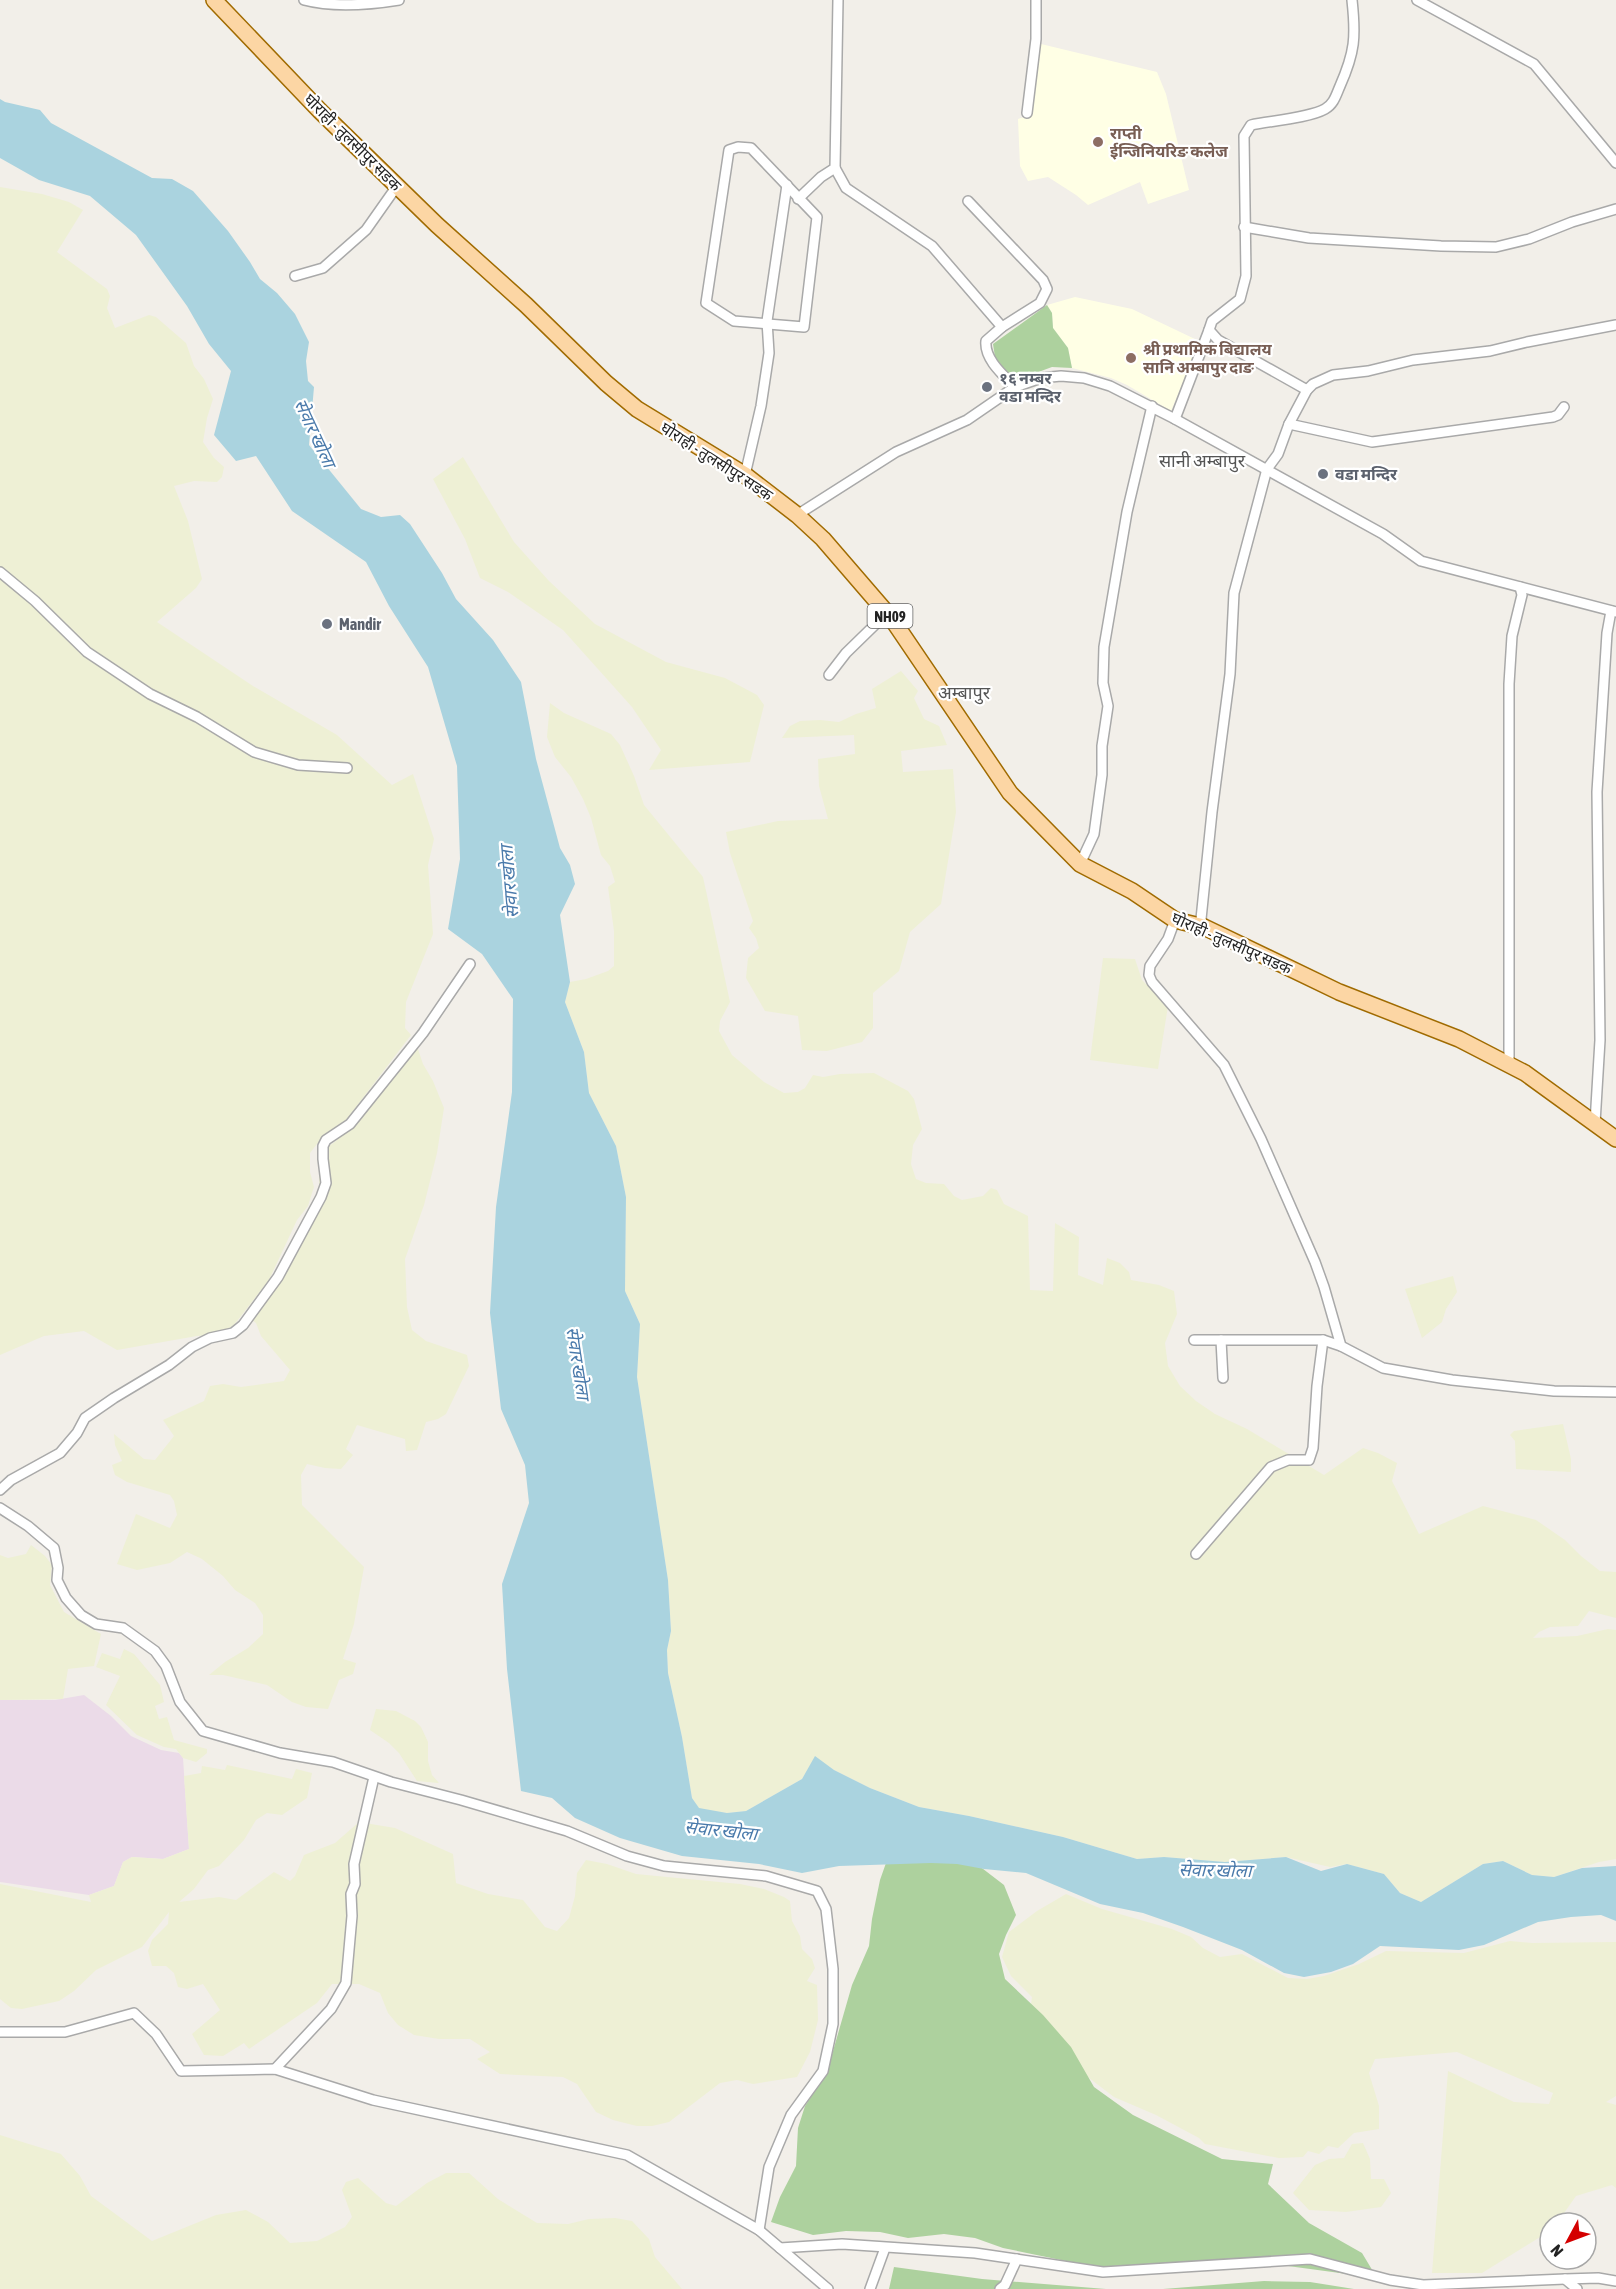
<svg xmlns="http://www.w3.org/2000/svg" width="1616" height="2289" viewBox="0 0 1616 2289" font-family="'Asap Condensed','Noto Sans Devanagari',sans-serif">
	<style>
		.industrial { fill: #ebdbe8 }
		.education { fill: #ffffe5 }
		.farmland { fill: #eef0d5 }
		.forest { fill: #add19e }
		.water { fill: #aad3df }
		.lines { fill: none; stroke-linecap: round; stroke-linejoin: round }
		.minor-casing { stroke: #a9a9a9; stroke-width: 12 }
		.primary-casing { stroke: #a06b00; stroke-width: 18 }
		.minor { stroke: #fff; stroke-width: 9 }
		.primary { stroke: #fcd6a4; stroke-width: 15 }
		.education-dot { fill: #8d6e63; stroke: #fff; stroke-width: 2 }
		.worship-dot { fill: #6b7280; stroke: #fff; stroke-width: 2 }
		.labels { text-anchor: middle; dominant-baseline: central; stroke-width: 4.5; stroke-linejoin: round; paint-order: stroke }
		.shield { fill: #fff; stroke: #646464; stroke-width: 1.5 }
		.shield-label { font-size: 15px; font-weight: bold; fill: #222 }
		.education-label { font-size: 16px; font-weight: bold; fill: #785e54; stroke: #fff; text-anchor: start }
		.street-label { font-size: 16px; fill: #222; stroke: #fff }
		.worship-label { font-size: 16px; font-weight: bold; fill: #5b616d; stroke: #fff; text-anchor: start }
		.water-label { font-size: 18px; font-style: italic; fill: #4a7aab; stroke: #fff }
		.neighbourhood-label { font-size: 18px; fill: #555; stroke: #fff }
	</style>
	<rect width="100%" height="100%" fill="#f2efe9"/>
	<path class="industrial" d="M84,1695L111,1716L131,1736L161,1750L179,1753L183,1758L189,1849L163,1859L132,1857L123,1862L114,1886L89,1895L0,1882V1700H55Z"/>
	<g class="education">
		<path d="M1041,44L1157,72L1166,94L1189,190L1148,204L1140,182L1088,205L1076,195L1048,177L1028,181L1020,166L1018,119L1030,115Z"/>
		<path d="M1075,297L1132,309L1197,340L1199,344L1171,411L1127,385L1111,378L1072,368L1068,348L1053,328L1052,313L1047,305Z"/>
	</g>
	<g class="farmland">
		<path d="M0,187L42,194L69,202L83,210L57,252L107,289L110,296L107,308L115,328L149,315L156,317L186,343L194,366L204,379L213,399L207,418L203,442L214,458L224,467L222,477L217,482L194,481L174,486L188,521L202,579L196,588L157,622L253,686L337,735L392,785L413,774L434,839L428,865L433,934L406,1002L405,1028L411,1035L343,1124L317,1144L310,1153V1172L314,1187L312,1193L308,1206L297,1220L269,1280L234,1325L218,1335L197,1336L117,1350L84,1331L44,1336L0,1355Z"/>
		<path d="M463,457L514,542L549,581L595,624L666,662L725,678L757,695L764,705L750,762L649,770L661,750L632,707L563,630L508,592L480,578L465,539L433,479Z"/>
		<path d="M901,671L918,691L914,698L924,719L939,726L947,745L901,751L903,772L953,769L956,812L941,904L910,932L899,971L873,993V1028L862,1042L827,1051L802,1050L798,1016L765,1011L746,978L748,958L759,948L756,938L749,928L753,921L730,853L726,832L778,821L828,819L819,786L818,759L855,754L854,735L782,738L790,726L800,721L820,720L839,722L856,714L876,708L872,689Z"/>
		<path d="M550,703L564,713L611,734L620,745L634,776L644,805L703,877L730,1002L720,1021L719,1031L732,1055L764,1082L784,1093L798,1092L805,1088L813,1075L823,1077L840,1074L874,1073L908,1091L914,1099L922,1129L913,1145L911,1164L916,1179L926,1183L944,1184L954,1196L962,1200L983,1196L991,1188L997,1190L1004,1204L1028,1216L1030,1290L1053,1291L1055,1223L1079,1237L1078,1275L1103,1285L1107,1258L1120,1263L1129,1272L1131,1280L1159,1285L1174,1291L1177,1314L1165,1343L1168,1366L1180,1386L1196,1401L1215,1414L1247,1429L1324,1475L1363,1448L1378,1453L1397,1463L1392,1481L1419,1534L1483,1506L1536,1520L1565,1540L1581,1556L1600,1571L1616,1572V1618L1589,1611L1578,1626L1550,1627L1539,1632L1533,1638L1577,1636L1608,1629L1616,1630V1859L1599,1862L1554,1877L1532,1875L1503,1861L1483,1864L1421,1902L1400,1893L1384,1874L1347,1864L1330,1867L1286,1857L1225,1862L1164,1857L1137,1859L1063,1837L969,1816L919,1807L870,1788L834,1770L815,1757L802,1779L746,1811L727,1813L699,1809L692,1798L682,1737L668,1673L667,1650L671,1631L668,1580L637,1377L640,1324L625,1291L626,1197L616,1146L589,1093L584,1052L565,1002L570,982L586,979L608,971L614,966V931L608,887L615,882L610,866L601,855L591,818L583,799L571,777L555,757L547,737Z"/>
		<path d="M1103,958L1135,959L1142,980L1168,1006L1158,1069L1090,1060Z"/>
		<path d="M417,1046L423,1064L433,1081L444,1108L437,1153L424,1205L405,1259L407,1307L412,1330L426,1341L467,1355L469,1366L446,1414L438,1419L426,1422L417,1450L406,1451L405,1439L357,1425L346,1449L353,1455L341,1469L325,1468L307,1464L301,1475L302,1505L364,1567L354,1624L343,1659L356,1663L353,1674L339,1680L328,1709L306,1707L292,1702L267,1685L223,1675H209L225,1662L248,1648L263,1634V1615L255,1603L235,1590L223,1576L202,1559L187,1552L170,1563L137,1570L117,1564L136,1514L170,1528L177,1515L174,1501L170,1495L127,1482L115,1475L112,1465L122,1461L115,1445L114,1434L144,1459L155,1460L174,1436L163,1420L204,1401L210,1386L223,1384L241,1387L284,1381L290,1370L261,1336L256,1323L249,1318L276,1278L319,1197V1153L336,1141L355,1120Z"/>
		<path d="M1453,1276L1457,1292L1446,1309L1442,1322L1422,1338L1405,1289Z"/>
		<path d="M1563,1424L1571,1459V1472L1516,1469L1515,1441L1510,1435L1514,1431Z"/>
		<path d="M31,1545L45,1556L52,1565L50,1585L64,1612L101,1634L94,1666L68,1669L63,1699L0,1700V1555L8,1558L26,1554Z"/>
		<path d="M124,1649L134,1654L160,1685L164,1702L155,1706L159,1719L167,1717L174,1740L207,1749V1753L196,1762L183,1758L176,1749L164,1747L137,1735L106,1705L120,1676L96,1667L102,1653L120,1659Z"/>
		<path d="M376,1709L396,1711L415,1721L421,1727L428,1742V1761L432,1775L439,1783L417,1781L399,1753L389,1743L370,1730Z"/>
		<path d="M227,1765L292,1779L296,1769L312,1773L307,1798L282,1815L267,1813L256,1820L244,1840L219,1866L208,1870L194,1889L179,1902L219,1897L236,1900L274,1872L290,1881L295,1876L304,1855L335,1843L359,1822L395,1828L453,1854L456,1883L488,1894L523,1900L545,1927L557,1931L569,1918L575,1896L577,1873L586,1860L607,1864L636,1874L740,1884L764,1889L784,1897L790,1901L792,1921L800,1936L802,1949L812,1959L815,1968L807,1981L817,1985L818,2020L810,2052L797,2077L753,2084L737,2080L720,2083L669,2122L652,2126H637L613,2120L596,2112L577,2084L563,2077L500,2074L477,2059L490,2052L470,2039H439L414,2035L398,2025L388,2013L380,1993L359,1984H332L317,2003L249,2049L244,2043L223,2056L204,2055L192,2034L220,2010L203,1984L187,1989L178,1987L174,1973L166,1966H152L148,1951L152,1940L168,1924L169,1912L142,1947L96,1970L74,1991L59,2001L22,2009L11,2008L0,1999V1884L91,1902L89,1895L114,1886L123,1862L132,1857L163,1859L189,1849L184,1776L201,1773L202,1766L225,1770Z"/>
		<path d="M1066,1894L1102,1909L1172,1929L1191,1937L1203,1948L1220,1957L1242,1954L1288,1978L1307,1979L1324,1976L1359,1964L1386,1951L1464,1953L1510,1941L1532,1943L1616,1942V2096L1606,2102L1616,2105V2188L1612,2185L1576,2196L1557,2223H1550V2231L1482,2273H1432L1448,2071L1514,2102L1549,2104L1553,2093L1457,2052L1375,2059L1369,2073L1379,2106V2129L1354,2133L1338,2148L1328,2146L1319,2154L1308,2151L1303,2157L1279,2158L1205,2144L1199,2138L1156,2115L1114,2097L1072,2065L1029,2018L1032,1997L1011,1976L1002,1957L1009,1932L1037,1911Z"/>
		<path d="M0,2135L61,2154L80,2176L91,2196L152,2241L216,2215L246,2210L268,2222L290,2243L317,2241L345,2227L352,2217L342,2190L346,2182L358,2178L386,2203L396,2206L427,2183L446,2173H469L498,2199L537,2223L568,2224L589,2219L615,2218L632,2221L649,2239L655,2257L682,2289H0Z"/>
		<path d="M1363,2143L1370,2159L1371,2179H1384L1391,2193L1381,2207L1346,2212L1309,2210L1293,2193L1315,2165L1329,2159L1344,2158L1352,2144Z"/>
	</g>
	<g class="forest">
		<path d="M1047,305L1052,313L1053,328L1068,348L1072,368L1052,367L1014,381L995,357L993,344Z"/>
		<path d="M974,1862L1004,1885L1016,1915L1006,1935L999,1954L1005,1979L1043,2015L1071,2047L1094,2087L1133,2115L1222,2159L1273,2164L1268,2184L1309,2223L1362,2253L1377,2278L1273,2264L1119,2269L1090,2266L1003,2248L975,2238L944,2234L908,2238L880,2232L846,2231L813,2235L771,2222L780,2197L796,2166L798,2128L805,2106L827,2072L852,1985L869,1946L872,1919L880,1880L886,1863Z"/>
		<path d="M894,2267L982,2279L1106,2289H889Z"/>
		<path d="M1264,2281L1310,2282L1354,2289H1163Z"/>
	</g>
	<path class="water" d="M0,99L5,102L40,110L51,123L152,178L172,179L193,191L228,231L250,262L260,279L277,293L295,314L309,342L306,361L308,381L314,387L309,445L361,509L381,517L400,515L410,524L442,573L456,599L493,640L521,682L536,759L560,848L570,865L575,884L560,915L570,982L565,1002L584,1052L589,1093L616,1146L626,1197L625,1291L640,1324L637,1377L668,1580L671,1631L667,1650L668,1673L682,1737L692,1798L699,1808L727,1813L746,1811L802,1779L815,1756L834,1770L870,1788L919,1807L969,1816L1063,1837L1137,1859L1164,1857L1225,1862L1286,1857L1321,1871L1347,1864L1384,1874L1400,1893L1421,1902L1483,1864L1503,1861L1532,1875L1554,1877L1582,1868L1616,1866V1921L1601,1915L1571,1917L1538,1922L1484,1945L1459,1950L1380,1946L1353,1964L1331,1972L1304,1977L1284,1973L1242,1950L1183,1927L1143,1913L1100,1904L1026,1873L984,1869L957,1864L931,1863L839,1866L802,1873L759,1864L682,1856L620,1838L575,1818L552,1798L521,1791L507,1669L502,1584L529,1503L525,1465L501,1409L490,1313L496,1207L512,1092L513,999L482,954L448,929L460,859L457,766L428,667L389,606L366,562L292,511L256,456L236,461L214,435L231,371L209,344L187,306L136,235L90,196L39,180L0,158Z"/>
	<g class="lines">
		<g class="minor-casing">
			<g id="minor">
				<path d="M304,0C334,8 368,5 399,0"/>
				<path d="M1417,0L1534,64L1616,163"/>
				<path d="M1027,113L1036,39V0"/>
				<path d="M738,147L751,148L817,217L804,327L734,321L706,303L729,150Z"/>
				<path d="M835,168L846,188L932,246L1002,327"/>
				<path d="M798,199L821,177L835,168L838,0"/>
				<path d="M968,201L1043,280L1047,289L1040,303L1002,327L986,341C984,359 1003,375 1015,387"/>
				<path d="M1244,227L1309,238L1441,246L1496,247L1529,239L1572,222L1616,209"/>
				<path d="M295,276L323,268L366,230L397,186"/>
				<path d="M1307,390L1218,340L1209,330L1212,321L1240,299L1246,276L1244,136L1251,125C1270,121 1309,118 1325,109C1334,104 1336,95 1340,86C1355,52 1356,37 1352,0"/>
				<path d="M1175,419L1209,330"/>
				<path d="M1289,424L1372,442L1553,417L1558,415L1564,407"/>
				<path d="M745,475L761,406L769,353L767,321L787,185"/>
				<path d="M797,515L896,452L967,420L1015,387L1041,378L1061,376L1084,378L1110,386L1175,419L1383,534L1421,561L1616,612"/>
				<path d="M0,572L35,601L87,652L150,694L197,717L254,752L298,765L347,768"/>
				<path d="M829,675L846,653L887,613"/>
				<path d="M1080,864L1094,834L1102,775V746L1108,706L1103,683L1104,647L1127,512L1152,406"/>
				<path d="M1175,920L1168,939L1150,966L1149,975L1152,982L1224,1065L1261,1139L1315,1262L1324,1287L1341,1346L1383,1368L1452,1380L1554,1391L1616,1392"/>
				<path d="M1204,927L1201,919L1212,812L1230,674L1234,593L1267,469L1278,454L1289,424L1307,390L1313,384L1333,375L1368,371L1413,360L1490,351L1527,342L1616,325"/>
				<path d="M1509,1064V684L1512,636L1522,595L1520,587"/>
				<path d="M1595,1123L1600,1040L1597,792L1607,633L1611,611"/>
				<path d="M1194,1340H1323L1341,1346"/>
				<path d="M1221,1340L1223,1378"/>
				<path d="M0,1490L11,1480L60,1453L77,1433L85,1418L114,1398L169,1365L192,1347L210,1338L233,1333L243,1325L278,1277L321,1197L326,1183L323,1159V1146L326,1140L350,1124L423,1033L470,964"/>
				<path d="M0,1508L28,1526L54,1548L58,1568L57,1580L66,1598L81,1615L96,1624L123,1628L155,1651L166,1666L180,1702L203,1731L280,1753L333,1762L391,1782L461,1800L567,1831L627,1856L664,1866L766,1876L817,1891L826,1909L833,1969V2024L823,2071L791,2115L769,2167L759,2230"/>
				<path d="M1196,1554L1271,1467L1288,1460H1309L1313,1448L1317,1386L1323,1340"/>
				<path d="M0,2032H65L134,2013L156,2034L181,2071L275,2069L373,2100L627,2155L759,2230L780,2248L842,2244L975,2253L1103,2272L1310,2259L1390,2280L1423,2285L1565,2279L1598,2278L1616,2281"/>
				<path d="M275,2069L331,2009L346,1983L352,1916L351,1894L355,1884L354,1864L374,1777"/>
				<path d="M780,2248L828,2289"/>
				<path d="M1565,2279L1577,2289"/>
				<path d="M870,2289L885,2248"/>
				<path d="M1000,2289L1005,2285L1017,2259"/>
			</g>
		</g>
		<g class="primary-casing">
			<path id="primary" d="M214,0L320,111L437,225L526,305L606,383L637,409L745,475L797,515L823,539L892,619L1010,793L1080,864L1132,891L1175,920L1204,927L1339,992L1459,1039L1525,1073L1616,1139"/>
		</g>
		<use href="#minor" class="minor"/>
		<use href="#primary" class="primary"/>
	</g>
	<g class="education-dot">
		<circle cx="1098" cy="142" r="6"/>
		<circle cx="1131" cy="358" r="6"/>
	</g>
	<g class="worship-dot">
		<circle cx="987" cy="387" r="6"/>
		<circle cx="1323" cy="474" r="6"/>
		<circle cx="327" cy="624" r="6"/>
	</g>
	<g class="labels">
		<rect class="shield" x="867.5" y="604" width="45" height="24" rx="4.5"/>
		<g class="shield-label">
			<text x="890" y="616">NH09</text>
		</g>
		<g class="education-label">
			<text x="1110" y="133">राप्ती<tspan x="1110" dy="18">ईन्जिनियरिङ कलेज</tspan></text>
			<text x="1143" y="349">श्री प्रथामिक बिद्यालय<tspan x="1143" dy="18">सानि अम्बापुर दाङ</tspan></text>
		</g>
		<g class="street-label">
			<text transform="translate(353 142) rotate(45)">घोराही - तुलसीपुर सडक</text>
			<text transform="translate(717 461) rotate(33)">घोराही - तुलसीपुर सडक</text>
			<text transform="translate(1232 943) rotate(24)">घोराही - तुलसीपुर सडक</text>
		</g>
		<g class="worship-label">
			<text x="999" y="378">१६ नम्बर<tspan x="999" dy="18">वडा मन्दिर</tspan></text>
			<text x="1335" y="474">वडा मन्दिर</text>
			<text x="339" y="624">Mandir</text>
		</g>
		<g class="water-label">
			<text transform="translate(315 433) rotate(65)">सेवार खोला</text>
			<text transform="translate(509 882) rotate(-95)">सेवार खोला</text>
			<text transform="translate(578 1363) rotate(81)">सेवार खोला</text>
			<text transform="translate(721 1830) rotate(6)">सेवार खोला</text>
			<text transform="translate(1215 1870) rotate(1)">सेवार खोला</text>
		</g>
		<g class="neighbourhood-label">
			<text x="1202" y="460">सानी अम्बापुर</text>
			<text x="964" y="692">अम्बापुर</text>
		</g>
	</g>
	<g transform="translate(1568 2241) rotate(229)"><circle r="28" fill="#ffffff" stroke="#a7a7a7" stroke-width="1.5"/>
	<path d="M0-4.5L10 22L0 15L-10 22Z" fill="#d40000"/>
	<text y="-9" font-size="16" font-weight="bold" text-anchor="middle" fill="#222222">N</text>
	</g>
</svg>
